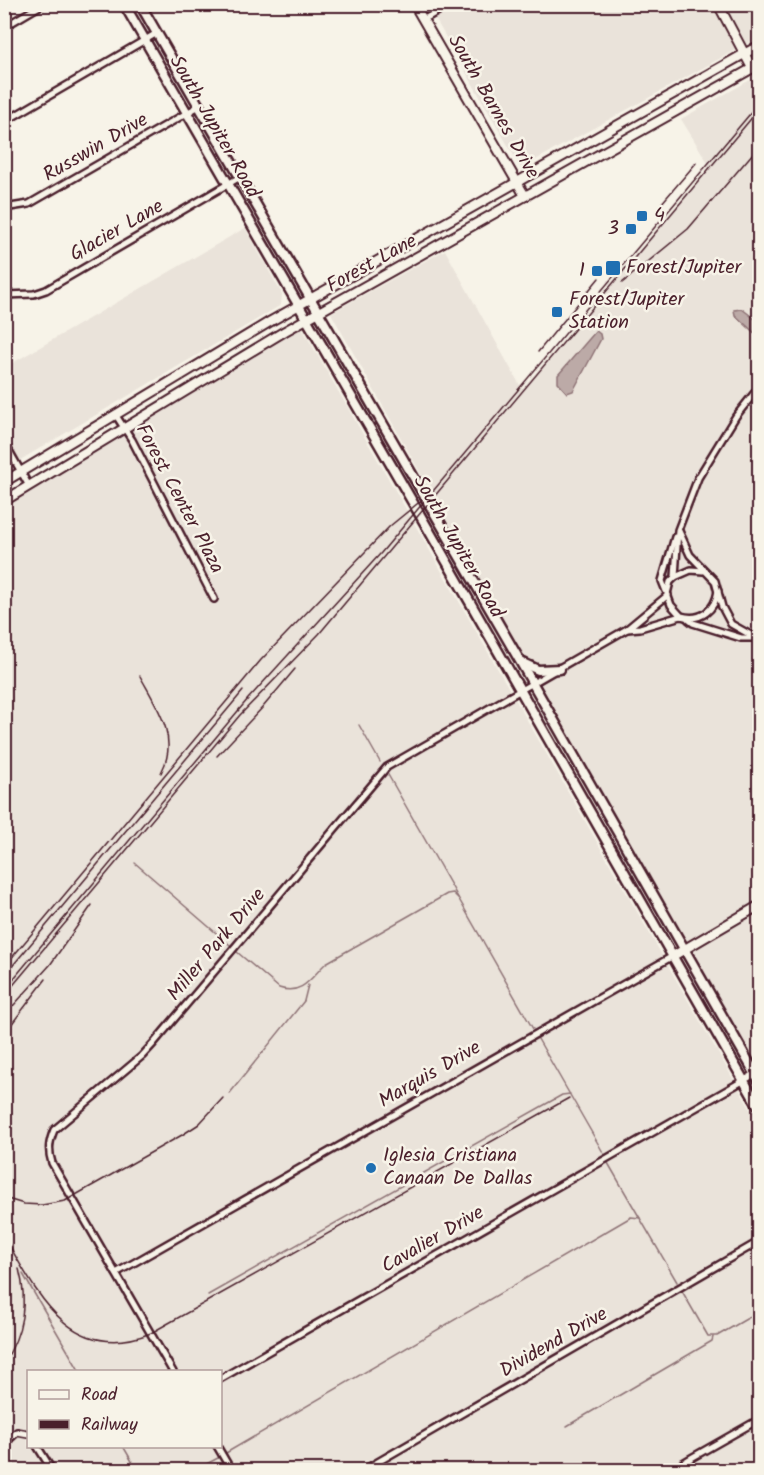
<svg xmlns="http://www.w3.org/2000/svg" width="764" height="1475" viewBox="0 0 764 1475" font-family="Kalam,sans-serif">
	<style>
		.built { fill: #eae3da; fill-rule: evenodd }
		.water { fill: #bcaaa7; stroke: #8e7275; stroke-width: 1.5 }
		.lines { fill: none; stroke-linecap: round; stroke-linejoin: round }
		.stream { stroke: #8e7275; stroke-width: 1.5 }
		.street-casing { stroke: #4a1f2b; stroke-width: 10 }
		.secondary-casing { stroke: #4a1f2b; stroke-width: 12 }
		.primary-casing { stroke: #4a1f2b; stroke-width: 13 }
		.street { stroke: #f7f3e8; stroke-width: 5 }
		.secondary { stroke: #f7f3e8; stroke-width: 8 }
		.primary { stroke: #f7f3e8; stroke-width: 8 }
		.tram { stroke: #4a1f2b; stroke-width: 1.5 }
		.rail { stroke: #4a1f2b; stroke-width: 1.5 }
		.poi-dot { fill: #1f6fb2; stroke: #f7f3e8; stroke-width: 2 }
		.labels { text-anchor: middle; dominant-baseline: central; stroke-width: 5; stroke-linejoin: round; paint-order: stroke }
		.street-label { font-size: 20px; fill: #4a1f2b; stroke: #f7f3e8 }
		.poi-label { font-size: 20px; fill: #4a1f2b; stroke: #f7f3e8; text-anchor: start }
	</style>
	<rect width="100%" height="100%" fill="#f7f3e8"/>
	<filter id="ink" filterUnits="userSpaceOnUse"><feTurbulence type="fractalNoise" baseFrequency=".0167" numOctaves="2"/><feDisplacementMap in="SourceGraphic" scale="12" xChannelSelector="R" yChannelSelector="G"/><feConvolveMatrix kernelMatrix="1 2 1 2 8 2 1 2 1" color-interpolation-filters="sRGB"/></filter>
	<g filter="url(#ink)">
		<g class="built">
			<path d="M452,4L759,5V37L521,168L433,15Z"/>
			<path d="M759,75V1073L522,655L331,313L445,250L522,389L710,166L681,119Z"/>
			<path d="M245,228L282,294L281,305L5,469L4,368Z"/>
			<path d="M302,328L759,1124V1470H5L4,504ZM28,1372H220V1446H28Z"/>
		</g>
		<g class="water">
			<path d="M742,309L759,322V337L735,315L734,310Z"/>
			<path d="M596,331L600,334L601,339L573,391L567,393L558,383V375Z"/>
		</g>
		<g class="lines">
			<g class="stream">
				<path d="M359,725L380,762"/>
				<path d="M387,773L533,1029"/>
				<path d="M135,863L230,945"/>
				<path d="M237,952L279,988C303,996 312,976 326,963L447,894L453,893L458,898"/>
				<path d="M538,1039L604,1154"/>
				<path d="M230,1093L304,1001L308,985"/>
				<path d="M608,1163L677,1282"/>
				<path d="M4,1242L12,1255"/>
				<path d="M23,1274L80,1372"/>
				<path d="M682,1291L708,1336H717L760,1311"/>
				<path d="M208,1295L562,1095L570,1094"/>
				<path d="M567,1426L712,1341L713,1337"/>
				<path d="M123,1446L137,1470"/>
				<path d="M226,1453L631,1217L640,1218"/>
				<path d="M195,1470L218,1458"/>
			</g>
			<g class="street-casing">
				<g id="street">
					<path d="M423,20L450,4"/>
					<path d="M4,27L43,4"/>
					<path d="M4,122L157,33"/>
					<path d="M4,208L29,204L199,106"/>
					<path d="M4,295L34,294L46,290L240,177"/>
					<path d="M115,414L132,440L214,599"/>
					<path d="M4,442L29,486"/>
					<path d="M679,531L690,555L715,581L722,607L731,624L756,638"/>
					<path d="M675,577L691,570L703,571"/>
					<path d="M666,591L662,581L675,537"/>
					<path d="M718,591C715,610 701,622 681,616L671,605L667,594L670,582L675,577L678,530L698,478L736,416L760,386"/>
					<path d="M688,619L693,623L741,638H753"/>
					<path d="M627,629L640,628L681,616"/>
					<path d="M116,1273L673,956"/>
					<path d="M173,1372L52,1163C48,1150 49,1142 54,1130L142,1056L153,1044L387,767L627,629L668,595"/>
					<path d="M220,1379L755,1074"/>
					<path d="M4,1444L17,1432L28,1434"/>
					<path d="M37,1446L52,1470"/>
					<path d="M217,1446L231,1470"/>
					<path d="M364,1470L760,1241"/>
					<path d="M680,1470L683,1463L693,1457L760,1419"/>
				</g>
			</g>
			<g class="secondary-casing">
				<g id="secondary">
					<path d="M414,4L525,196"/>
					<path d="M718,4L752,68"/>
					<path d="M4,482L271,321L760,45"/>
					<path d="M4,501L285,331L760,64"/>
					<path d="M673,956L760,905"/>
				</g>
			</g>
			<g class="primary-casing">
				<g id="primary">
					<path d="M124,4L427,527L760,1109"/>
					<path d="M140,4L520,661L760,1082"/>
					<path d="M523,663L538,670L560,669"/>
				</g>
			</g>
			<use href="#street" class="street"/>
			<use href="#secondary" class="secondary"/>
			<use href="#primary" class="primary"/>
			<g class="tram">
				<path d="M661,204L696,163"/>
				<path d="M538,352L599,278"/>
				<path d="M4,976L243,691"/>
				<path d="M4,990L248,699L381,553L760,102"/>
			</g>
			<g class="rail">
				<path d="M622,283L688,229L760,145"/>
				<path d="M140,676C157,707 180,738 161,773"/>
				<path d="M217,756L263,707L295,669"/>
				<path d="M4,967L261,660L390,526L428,495"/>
				<path d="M4,996L240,715L319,634L760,108"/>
				<path d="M4,1016L50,965L92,905"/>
				<path d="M4,1034L46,979"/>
				<path d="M4,1198L24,1204L42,1205L65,1201L182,1135L199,1124L223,1098"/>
				<path d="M4,1236C37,1293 70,1365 151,1333L569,1098"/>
				<path d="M4,1362C23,1334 28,1301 19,1269"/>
			</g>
		</g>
	</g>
	<g class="poi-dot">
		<rect x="636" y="210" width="12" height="12" rx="3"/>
		<rect x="625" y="223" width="12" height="12" rx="3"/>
		<rect x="605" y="260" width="16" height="16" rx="3"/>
		<rect x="591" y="265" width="12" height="12" rx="3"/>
		<rect x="551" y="306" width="12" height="12" rx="3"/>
		<circle cx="371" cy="1168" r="6"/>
	</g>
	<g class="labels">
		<g class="street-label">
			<text transform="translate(493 107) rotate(60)">South Barnes Drive</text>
			<text transform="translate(214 127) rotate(60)">South Jupiter Road</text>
			<text transform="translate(96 148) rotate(-30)">Russwin Drive</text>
			<text transform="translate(117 231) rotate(-30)">Glacier Lane</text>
			<text transform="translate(372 264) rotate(-29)">Forest Lane</text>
			<text transform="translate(179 499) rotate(62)">Forest Center Plaza</text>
			<text transform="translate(458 547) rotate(60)">South Jupiter Road</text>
			<text transform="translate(217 945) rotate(-50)">Miller Park Drive</text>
			<text transform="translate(430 1075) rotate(-30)">Marquis Drive</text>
			<text transform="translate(433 1240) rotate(-30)">Cavalier Drive</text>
			<text transform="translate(554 1343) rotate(-30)">Dividend Drive</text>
		</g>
		<g class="poi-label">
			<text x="654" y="216">4</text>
			<text x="619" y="229" text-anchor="end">3</text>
			<text x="626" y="268">Forest/Jupiter</text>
			<text x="585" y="271" text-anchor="end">1</text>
			<text x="569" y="300">Forest/Jupiter<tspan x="569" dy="23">Station</tspan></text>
			<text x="383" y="1156">Iglesia Cristiana<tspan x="383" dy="23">Canaan De Dallas</tspan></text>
		</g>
	</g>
	<rect width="764" height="1475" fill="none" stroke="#f7f3e8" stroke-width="24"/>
	<rect x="12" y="12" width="740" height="1451" fill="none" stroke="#4a1f2b" stroke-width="2" filter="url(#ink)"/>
	<rect x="27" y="1370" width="195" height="78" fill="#f7f3e8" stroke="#b29e9c" stroke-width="1.5"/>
	<rect x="39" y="1390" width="30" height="9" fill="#f7f3e8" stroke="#b29e9c" stroke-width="1.5"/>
	<text x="81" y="1400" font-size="18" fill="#4a1f2b">Road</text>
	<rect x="39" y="1420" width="30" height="9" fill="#4a1f2b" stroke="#b29e9c" stroke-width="1.5"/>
	<text x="81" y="1430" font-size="18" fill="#4a1f2b">Railway</text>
</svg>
